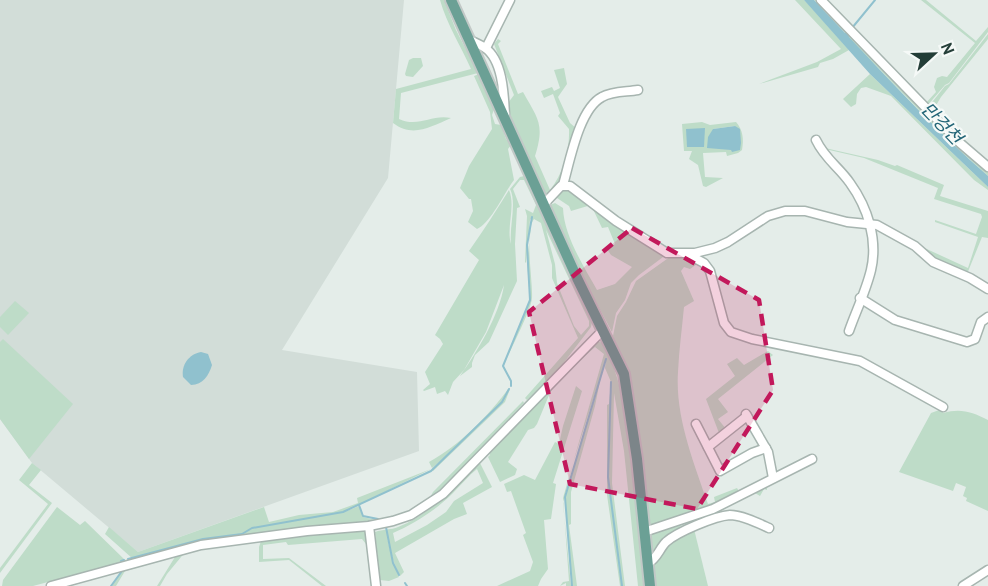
<svg xmlns="http://www.w3.org/2000/svg" width="988" height="586" viewBox="0 0 988 586" font-family="'PT Sans','Noto Sans KR',sans-serif">
	<style>
		.built { fill: #d2ddd8 }
		.green { fill: #bedcc8; fill-rule: evenodd }
		.water { fill: #90c1ce }
		.lines { fill: none; stroke-linecap: round; stroke-linejoin: round }
		.stream { stroke: #90c1ce; stroke-width: 2 }
		.minor-casing { stroke: #a7b5b0; stroke-width: 11 }
		.major-casing { stroke: #c2c9c7; stroke-width: 14 }
		.minor { stroke: #fff; stroke-width: 8 }
		.major { stroke: #6ba095; stroke-width: 10 }
		.marked { fill: #c2185b; fill-opacity: 0.2; stroke: #c2185b; stroke-width: 4.5; stroke-dasharray: 12 8; stroke-linejoin: round }
		.labels { text-anchor: middle; dominant-baseline: central; stroke-width: 4.5; stroke-linejoin: round; paint-order: stroke }
		.water-label { font-size: 18px; font-style: italic; fill: #216476; stroke: #f5f9f7 }
	</style>
	<rect width="100%" height="100%" fill="#e4ede9"/>
	<path class="built" d="M0,0H404L388,178L282,350L417,372L419,451L138,552L32,463L0,419Z"/>
	<g class="green">
		<path d="M440,0H444L456,30L478,73L401,93L399,119C419,128 431,114 451,118C430,127 413,138 393,123L396,89L471,69C461,46 447,25 440,0Z"/>
		<path d="M795,0H804L807,3L849,50L833,59L820,63L818,67L759,84L817,62L841,49Z"/>
		<path d="M814,0H820L988,169V176L948,140L848,37L850,34L845,33Z"/>
		<path d="M921,0H926L976,41L988,27V32L949,83L945,85L927,106L925,104L936,92L934,87L937,78L942,76L947,77L975,43Z"/>
		<path d="M988,34V39L941,97L932,112L929,106L945,86L949,84Z"/>
		<path d="M498,39L501,41L498,44L518,94L523,92C538,119 545,124 535,156L550,190C563,174 570,150 569,129L558,116L560,113L553,94L544,98L541,91L552,87L554,91L560,88L554,70L564,68L567,84L558,97L570,123L577,129L563,178L552,194L547,195L545,193L508,112V103L514,95L494,44Z"/>
		<path d="M413,58H421L423,66L413,77L406,76L405,74L409,60Z"/>
		<path d="M479,74L494,109L492,115L495,124L501,125L506,139L511,145L508,149L514,180C504,193 491,223 477,229L468,222L473,211L471,199H469L460,188L469,166L492,129L490,112L474,76Z"/>
		<path d="M870,74L988,187V190L974,180L891,96L866,87L861,88L857,94L856,104L851,107L843,99Z"/>
		<path d="M702,122L710,125L736,122C743,130 744,139 742,150L738,153L727,156L726,152L703,153L705,177L723,178L706,187L703,186L698,165L689,159L692,151H684L682,124ZM735,126L731,150L713,129Z"/>
		<path d="M825,148L878,160L895,166L897,165L944,185L940,196L988,211V238L982,237L967,274L936,262L918,245L968,268L978,237L935,222V220L976,234L982,217L981,214L934,199L938,188L864,158L825,149Z"/>
		<path d="M524,176L588,310L592,322L591,327L562,365L527,400L525,398L578,338L552,278V265L541,223L534,219C524,233 533,280 532,298C531,311 509,352 503,367L530,300L527,263L532,217L530,220L526,263L525,262L527,216L525,209L533,213L536,205L524,180H520L513,189L520,207L517,208L515,244L517,281L489,342L475,355L472,363V367L460,376C477,352 500,314 504,285L486,332L464,370L453,382L448,395L445,391L437,394L435,387L424,391L423,390L430,384L425,372L443,344L440,339L435,335L479,260L469,251C483,231 496,211 509,190C516,207 506,227 511,244C509,227 517,203 510,189L520,177ZM546,230L589,321V326L581,335L574,326L557,283L555,264Z"/>
		<path d="M566,186L667,254L639,275L631,283L625,300L616,313L612,332L573,259L550,205L555,203L563,208C564,236 583,265 597,290L615,284L632,267L611,255L607,249L615,244L608,227L602,228L591,205L571,211L569,206L554,196Z"/>
		<path d="M674,254L686,255L707,268L713,288H710L705,270L697,264L690,269L684,267L681,271L694,301L684,307C682,328 679,350 678,372C675,417 694,463 708,504L715,502L714,497L737,488L740,493L716,506L649,526L633,394L628,376L613,336L617,316L626,302L636,281Z"/>
		<path d="M15,301L29,313L8,335L0,327V317Z"/>
		<path d="M3,339L73,404L29,459L0,419V342Z"/>
		<path d="M597,341L603,343C622,379 626,417 631,456C636,499 639,543 644,586H638L624,451L614,393L612,483L625,586H620L607,495V405L609,404L611,382L605,368L606,359L573,463L563,503L571,586H566V583L560,586L563,582L569,581L563,498L604,354L595,347L562,377Z"/>
		<path d="M768,351L773,355L718,399L728,412L718,419L726,429L719,433L706,399L735,376L727,364L737,358L744,365Z"/>
		<path d="M601,376L595,406L571,492V524L569,525L577,586H572L565,497Z"/>
		<path d="M576,386L582,391L553,483L556,484L551,519L544,520L548,569L541,579L538,586H497L530,571L533,562L523,535L526,533L511,491L507,492L504,484L524,475L535,480L555,442L559,444L563,426Z"/>
		<path d="M509,388L503,399L510,389L505,402L433,471L432,469L443,459L432,468L429,462C459,446 489,415 509,388Z"/>
		<path d="M552,388L537,424L534,428L528,430L508,462L517,469L515,475L500,482L488,457L490,455L488,451Z"/>
		<path d="M523,401L524,403L446,485L429,499L433,492Z"/>
		<path d="M942,409L943,413C961,408 972,412 988,420V511L966,501L967,498L963,496L966,487L956,483L953,491L899,472L931,413Z"/>
		<path d="M479,461L492,487L463,503L467,514L454,519L395,553L404,572L400,576L394,563L387,537L393,563L399,577L389,581L380,580L375,532C383,529 391,530 398,527C431,514 455,486 479,461ZM477,469L483,483L454,501L446,512L427,525L395,542L393,533C414,524 436,510 453,493C461,485 468,476 477,469Z"/>
		<path d="M32,463L41,470L29,485L52,503L0,573V568L48,504L19,480Z"/>
		<path d="M431,469L342,513L359,506L363,517L380,521L221,538L133,559L105,534L109,527L138,552L264,507L269,522L299,515L333,512L358,503L357,498Z"/>
		<path d="M767,483V490L764,489L760,496L755,493L711,516L680,526L681,531L652,558L649,537L651,533Z"/>
		<path d="M57,507L80,525L85,521L126,561L33,586H2L3,580Z"/>
		<path d="M694,529L708,586H654L652,564L664,548Z"/>
		<path d="M364,530L368,539L374,586H371L366,544L362,539L288,545L286,542L263,545V559L289,558L326,586H322L289,560L259,562V547L261,541L333,532Z"/>
		<path d="M186,551L167,574L160,586H157L175,557L125,571L116,586H112L122,570L69,586H57Z"/>
	</g>
	<g class="water">
		<path d="M804,0H814L845,33L848,32L849,37C894,85 939,133 988,176V187L870,74Z"/>
		<path d="M735,126L740,129L741,143L740,150L732,152L731,150L707,148L708,137L713,129Z"/>
		<path d="M705,128L704,147H687L686,129Z"/>
		<path d="M201,352L208,354L212,365C209,375 203,385 191,385L183,377C181,365 189,354 201,352Z"/>
	</g>
	<g class="lines">
		<g class="stream">
			<path d="M852,28L875,0"/>
			<path d="M611,382L608,477L622,586"/>
			<path d="M511,386V381L503,366L530,300L527,245L532,217"/>
			<path d="M359,505L363,516L378,519"/>
			<path d="M386,527L393,563L399,575"/>
			<path d="M128,559L203,539L242,534L252,528L343,512L431,471L502,402L509,389"/>
			<path d="M121,561L124,560"/>
			<path d="M405,583L407,586"/>
			<path d="M111,586L122,571"/>
			<path d="M572,586L565,497L606,359"/>
		</g>
		<g class="minor-casing">
			<g id="minor">
				<path d="M821,0L960,143L988,167"/>
				<path d="M468,39C473,42 480,44 485,48C503,60 504,96 505,115"/>
				<path d="M486,48L510,0"/>
				<path d="M816,140C825,159 839,167 850,183C868,208 878,240 871,270C866,291 856,311 849,331"/>
				<path d="M563,185C570,161 579,109 602,97C612,91 626,92 638,90"/>
				<path d="M544,204L561,186H570L616,221L667,253H695L715,248L728,242L768,216L785,211H805L847,222L877,225L915,246L933,262L970,278L988,289"/>
				<path d="M689,255L704,263L710,271L724,323L731,332L752,339L860,361L943,407"/>
				<path d="M860,298L895,320L967,342L975,339L981,322L988,317"/>
				<path d="M746,414L768,452L773,478"/>
				<path d="M696,424L720,471L752,453L766,448"/>
				<path d="M708,447L747,416"/>
				<path d="M369,526L376,586"/>
				<path d="M644,532L713,509L812,459"/>
				<path d="M648,563C657,559 659,549 666,542C677,532 715,516 730,515C742,515 758,523 769,528"/>
				<path d="M51,586L201,545L307,531L369,526L393,521L411,515L443,494L603,330"/>
				<path d="M963,586L988,570"/>
			</g>
		</g>
		<g class="major-casing">
			<path id="major" d="M451,0L577,278L624,374L637,459L650,586"/>
		</g>
		<use href="#minor" class="minor"/>
		<use href="#major" class="major"/>
	</g>
	<path class="marked" d="M632,228L759,300L773,390L697,509L570,484L529,312Z"/>
	<g class="labels">
		<g class="water-label">
			<text transform="translate(942 123) rotate(46)">만겅천</text>
		</g>
	</g>
	<g transform="translate(934 54) rotate(68)" stroke="#f5f9f7" stroke-width="4.5" paint-order="stroke">
	<path d="M0-4.5L10 22L0 15L-10 22Z" fill="#243e38"/>
	<text y="-9" font-size="16" font-weight="bold" text-anchor="middle" fill="#243e38">N</text>
	</g>
</svg>
